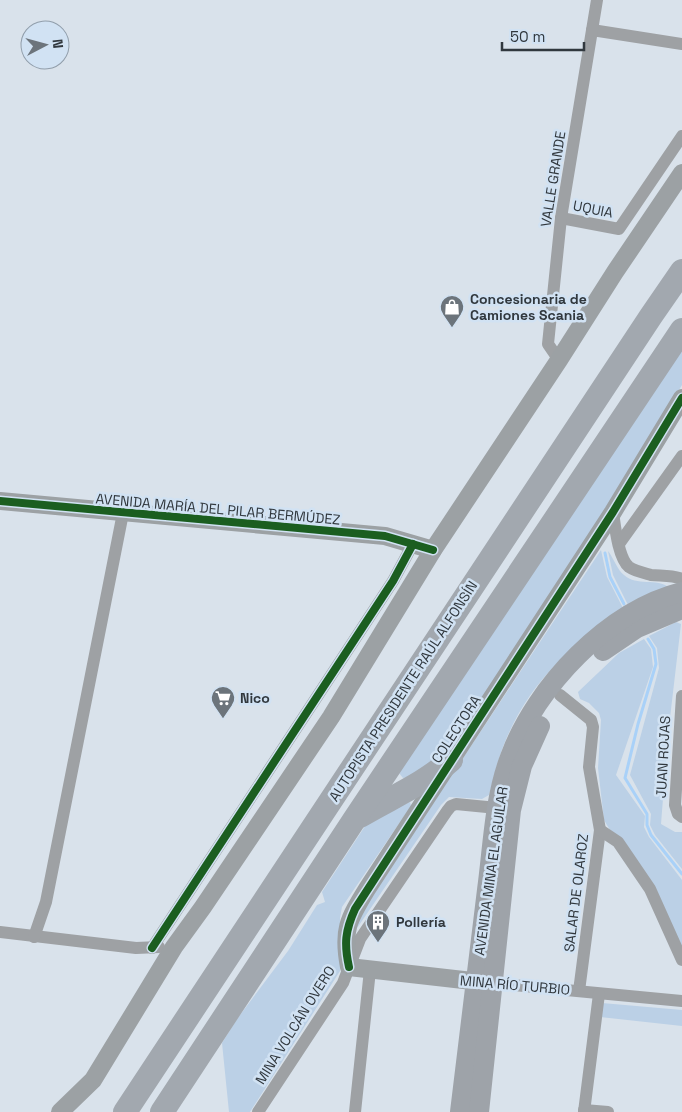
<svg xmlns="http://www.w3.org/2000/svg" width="682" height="1112" viewBox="0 0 682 1112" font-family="'Space Grotesk',sans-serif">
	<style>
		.green { fill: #bbd0e6 }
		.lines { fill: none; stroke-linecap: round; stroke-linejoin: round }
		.stream { stroke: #a9d1f8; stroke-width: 3 }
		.street { stroke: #9ea1a4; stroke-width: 12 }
		.secondary { stroke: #9ca1a4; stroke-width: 18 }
		.primary { stroke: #9ea3a9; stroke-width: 20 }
		.highway { stroke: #a2a8af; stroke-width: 24 }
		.cycleway-casing { stroke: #d1e2f3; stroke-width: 11 }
		.cycleway { stroke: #1b5e20; stroke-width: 8 }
		.labels { text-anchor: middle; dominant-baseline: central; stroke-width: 5; stroke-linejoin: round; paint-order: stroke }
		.street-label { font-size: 14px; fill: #31383e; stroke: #d1e2f3 }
		.poi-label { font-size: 14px; font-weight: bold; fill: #31383e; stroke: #d1e2f3; text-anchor: start }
	</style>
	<rect width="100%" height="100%" fill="#d9e2eb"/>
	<g class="green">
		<path d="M682,339V385L601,517L473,712L444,752L411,777L403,778L399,773Z"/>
		<path d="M601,550L607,577L623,608C572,647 534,676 507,737C499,755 494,776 489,795L482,799L449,797L441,805L351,937L353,924Z"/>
		<path d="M608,551C613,557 618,571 624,575C637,587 656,577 670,588L628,605L613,575Z"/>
		<path d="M676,622L681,624L668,735L661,824L675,832H682V869L655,835L650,825L651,814L630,775L659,668L657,648L649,636Z"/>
		<path d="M644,639L651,649L653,667L616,775L645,816L644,827L649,837L682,880V951L604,820L598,768L601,720L599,713L589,703L580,699L578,692L619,653Z"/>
		<path d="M410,802L411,806L342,907L340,918V971L250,1112H229L222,1043L237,1019L288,951L317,905L325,902L322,892L369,820Z"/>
		<path d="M602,1003L682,1010V1026L600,1017Z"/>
	</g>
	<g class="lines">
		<g class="stream">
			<path d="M605,553L610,577L624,604"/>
			<path d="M648,639L654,649L656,664L638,724L625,778L647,814V825L651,835L682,874"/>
		</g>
		<g class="street">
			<path d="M592,30L682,44"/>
			<path d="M561,218L619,229L682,136"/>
			<path d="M559,360L548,344L561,218L597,0"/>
			<path d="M613,512C615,526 618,558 629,567C635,571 644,573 651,575C661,576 673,575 682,579"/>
			<path d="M619,544L682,456"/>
			<path d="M560,695L591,720L593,727L589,767L600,830L579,991"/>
			<path d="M682,696L675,805L678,814L682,817"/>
			<path d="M600,830L618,842L650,889L682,960"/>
			<path d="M0,932L136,948L159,947"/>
			<path d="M34,937L46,902L123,513"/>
			<path d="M152,948L393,581L413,544"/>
			<path d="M493,983L682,1001"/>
			<path d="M584,1110L608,1112"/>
			<path d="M258,1112L343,983L360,939L447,811L451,806L456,804L497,808"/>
			<path d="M355,1112L370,970"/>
			<path d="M584,1112L599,994"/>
		</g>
		<g class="secondary">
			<path d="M0,501L385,536L433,550"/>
			<path d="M490,983L349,967C342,930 348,920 367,889L613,512L682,398"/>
			<path d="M60,1112L93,1080L174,947L203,907L331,717L433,550L559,360L615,272L682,173"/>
		</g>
		<g class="primary">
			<path d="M603,651L637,628L682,609"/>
			<path d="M460,1112C469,1038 478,964 487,890C493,846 494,799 510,757C536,686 608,611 682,592"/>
			<path d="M479,1112L511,810L522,766L540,726"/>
		</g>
		<g class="highway">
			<path d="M360,816C390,798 424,784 451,760"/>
			<path d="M125,1112L651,316L682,271"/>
			<path d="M162,1112L354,820L682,330"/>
		</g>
		<g class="cycleway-casing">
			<g id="cycleway">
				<path d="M0,501L385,536L433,550"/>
				<path d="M152,948L393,581L413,544"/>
				<path d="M349,967C344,944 345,931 355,909L613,512L682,398"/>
			</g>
		</g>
		<use href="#cycleway" class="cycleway"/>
	</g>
	<defs>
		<g id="shop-pin" transform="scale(1.25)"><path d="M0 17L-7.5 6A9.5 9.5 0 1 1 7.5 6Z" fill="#6c747b" stroke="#d1e2f3"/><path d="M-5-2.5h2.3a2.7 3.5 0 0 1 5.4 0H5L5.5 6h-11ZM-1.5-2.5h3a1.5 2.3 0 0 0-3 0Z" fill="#fff"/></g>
		<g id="supermarket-pin" transform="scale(1.25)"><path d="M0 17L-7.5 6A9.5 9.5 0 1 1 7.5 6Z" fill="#6c747b" stroke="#d1e2f3"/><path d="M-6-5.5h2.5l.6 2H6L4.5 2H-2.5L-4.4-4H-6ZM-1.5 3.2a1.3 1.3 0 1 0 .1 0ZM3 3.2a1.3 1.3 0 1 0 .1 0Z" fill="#fff"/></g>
		<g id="building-pin" transform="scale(1.25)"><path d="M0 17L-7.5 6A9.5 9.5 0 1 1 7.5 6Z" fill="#6c747b" stroke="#d1e2f3"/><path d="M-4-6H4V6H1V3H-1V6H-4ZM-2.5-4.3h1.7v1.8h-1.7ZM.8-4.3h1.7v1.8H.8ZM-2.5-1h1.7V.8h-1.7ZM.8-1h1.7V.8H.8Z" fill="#fff"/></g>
	</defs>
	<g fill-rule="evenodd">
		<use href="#shop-pin" x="452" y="307"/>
		<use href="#supermarket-pin" x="223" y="698"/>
		<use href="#building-pin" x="378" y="922"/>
	</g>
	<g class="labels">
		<g class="street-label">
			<text transform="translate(553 179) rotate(-81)">VALLE GRANDE</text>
			<text transform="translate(593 209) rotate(11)">UQUIA</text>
			<text transform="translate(218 509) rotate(5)">AVENIDA MARÍA DEL PILAR BERMÚDEZ</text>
			<text transform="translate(403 691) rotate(-57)">AUTOPISTA PRESIDENTE RAÚL ALFONSÍN</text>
			<text transform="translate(456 729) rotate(-57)">COLECTORA</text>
			<text transform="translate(663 757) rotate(-87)">JUAN ROJAS</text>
			<text transform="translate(491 871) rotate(-82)">AVENIDA MINA EL AGUILAR</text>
			<text transform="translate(576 893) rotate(-83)">SALAR DE OLAROZ</text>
			<text transform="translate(515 985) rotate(5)">MINA RÍO TURBIO</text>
			<text transform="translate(295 1025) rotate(-58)">MINA VOLCÁN OVERO</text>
		</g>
		<g class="poi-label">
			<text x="470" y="299">Concesionaria de<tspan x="470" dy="16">Camiones Scania</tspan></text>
			<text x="240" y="698">Nico</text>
			<text x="396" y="922">Pollería</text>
		</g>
	</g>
	<g transform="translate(45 45) rotate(84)"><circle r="24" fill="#d1e2f3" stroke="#919eab"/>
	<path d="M0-4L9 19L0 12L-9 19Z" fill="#6c747b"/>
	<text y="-8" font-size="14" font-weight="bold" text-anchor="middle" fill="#31383e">N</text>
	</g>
	<path d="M502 42v8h82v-8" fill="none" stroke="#31383e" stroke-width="2.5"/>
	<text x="510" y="42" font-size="15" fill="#31383e" stroke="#d1e2f3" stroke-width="4" paint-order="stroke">50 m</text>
</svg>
